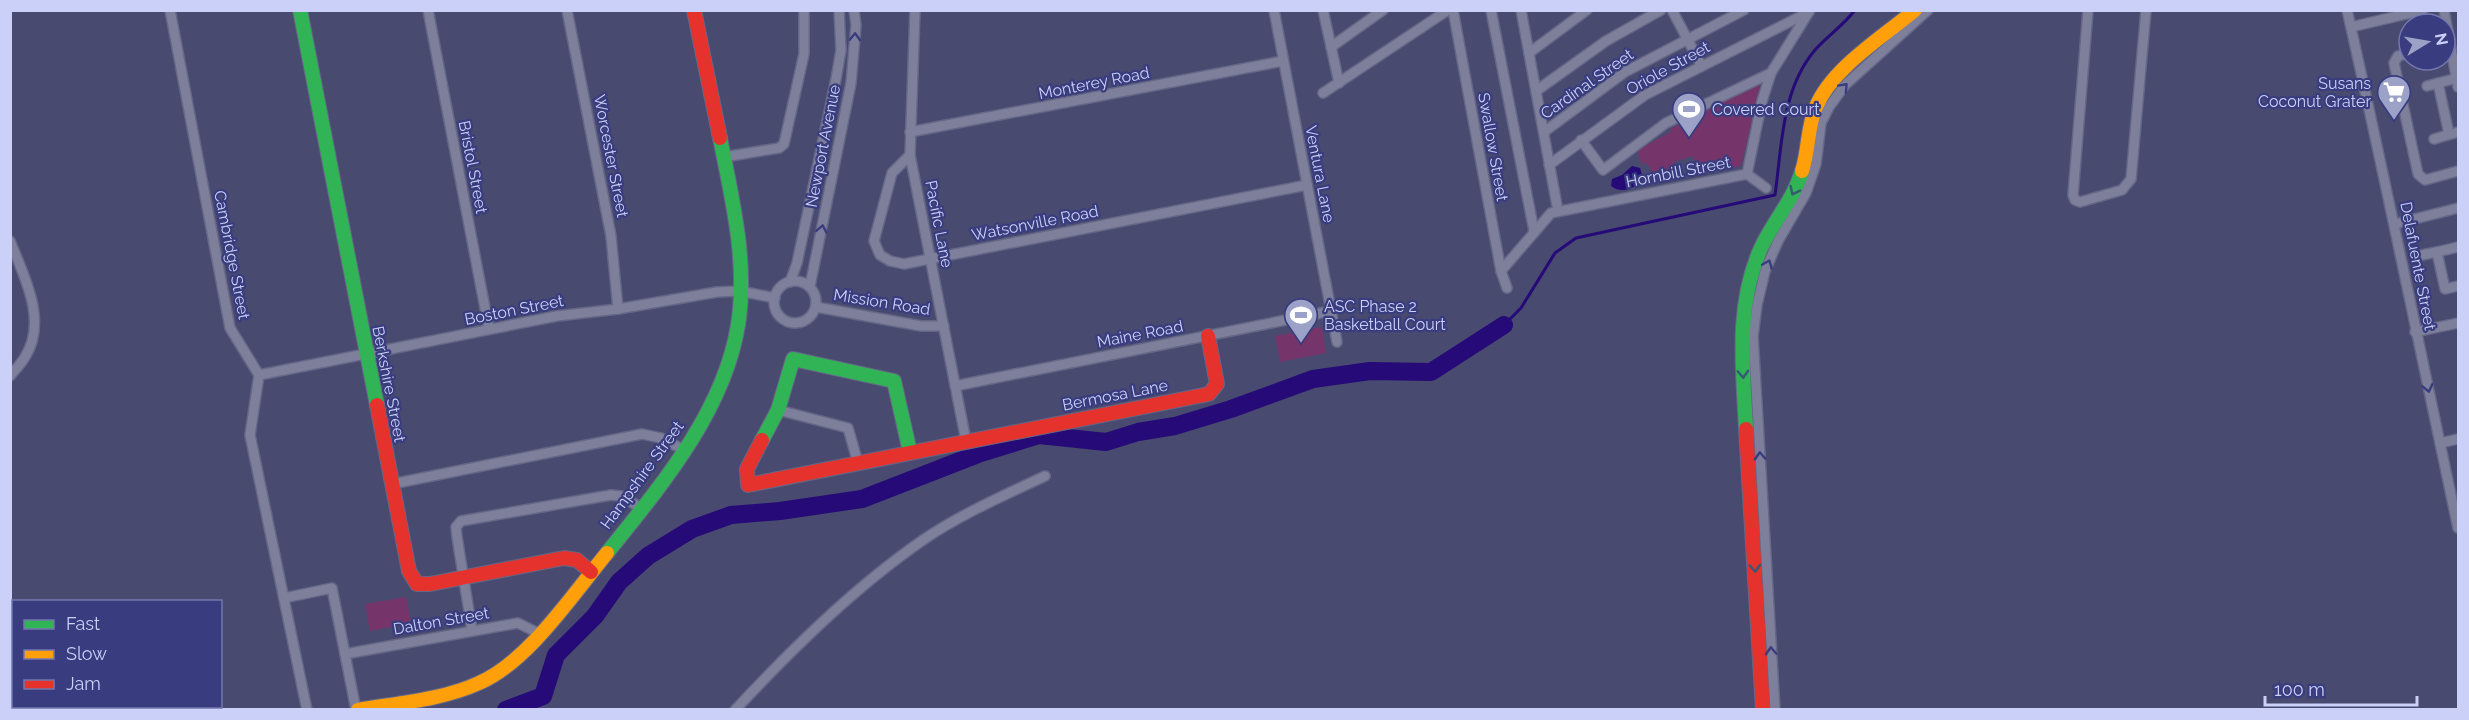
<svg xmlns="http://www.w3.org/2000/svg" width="2469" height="720" viewBox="0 0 2469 720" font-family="Raleway,sans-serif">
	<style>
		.green { fill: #75356b }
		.water { fill: #250a78 }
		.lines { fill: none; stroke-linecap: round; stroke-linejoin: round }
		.stream { stroke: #250a78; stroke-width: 3 }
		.river { stroke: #250a78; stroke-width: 18 }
		.street-casing { stroke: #656787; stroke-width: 12 }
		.fast-casing { stroke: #656787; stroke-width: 16 }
		.slow-casing { stroke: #656787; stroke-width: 16 }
		.jam-casing { stroke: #656787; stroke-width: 16 }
		.street { stroke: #7e809b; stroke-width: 9 }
		.fast { stroke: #30b455; stroke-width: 14 }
		.slow { stroke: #ff9f0a; stroke-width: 14 }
		.jam { stroke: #e5322d; stroke-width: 14 }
		.oneway { stroke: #393c7e }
		.oneway2 { stroke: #375a74 }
		.labels { text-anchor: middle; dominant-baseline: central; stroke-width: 4.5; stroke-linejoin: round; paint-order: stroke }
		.street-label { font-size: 16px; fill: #cad0f7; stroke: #393c7e }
		.poi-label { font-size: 16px; fill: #cad0f7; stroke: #393c7e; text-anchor: start }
	</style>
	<rect width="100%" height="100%" fill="#484a6f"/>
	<g class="green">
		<path d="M1762,78L1741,166L1702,174L1692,156L1674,162L1675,167L1662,174L1660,170L1653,173L1647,163L1642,165L1637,150L1671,132L1670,129L1719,104L1718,101Z"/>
		<path d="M1322,327L1326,353L1280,362L1275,336Z"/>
		<path d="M406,597L411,623L370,631L365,604Z"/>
	</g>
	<path class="water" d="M1632,166L1640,168L1643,178L1641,182C1632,189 1621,194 1611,186L1612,179L1622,175Z"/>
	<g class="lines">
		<path class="stream" d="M1504,325L1521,308L1555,253L1576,238L1775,195C1782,146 1781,90 1815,50C1827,36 1844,25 1855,10"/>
		<path class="river" d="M506,710L543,696L556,655L595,616L619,582L648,556L692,529L731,515L780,511L862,499L978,454L1039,435L1106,442L1138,432L1175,426L1231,409L1313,379L1370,371L1431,372L1504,325"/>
		<g class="street-casing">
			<g id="street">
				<path d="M170,10L230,328L259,375L250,435L307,710"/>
				<path d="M428,10L489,329"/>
				<path d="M567,10L611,236L618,309"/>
				<path d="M915,10L910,155L966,441"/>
				<path d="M1274,10L1337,342"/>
				<path d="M1323,10L1339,83"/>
				<path d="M1453,10L1501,271L1507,288"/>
				<path d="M1491,10L1534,231"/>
				<path d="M1521,10L1558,211"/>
				<path d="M1672,10L1701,65"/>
				<path d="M2088,10L2073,195L2075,200L2080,202L2122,190L2131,179L2146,10"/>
				<path d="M2347,10C2386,182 2421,355 2458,528"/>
				<path d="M2444,10L2458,87"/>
				<path d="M2351,27L2423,10"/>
				<path d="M1331,47L1383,10"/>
				<path d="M1529,53L1587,10"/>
				<path d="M2409,53L2398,56L2394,63L2418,174L2425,180L2458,171"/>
				<path d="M2438,83L2449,134"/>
				<path d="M2427,86L2457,78"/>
				<path d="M1536,91L1606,41L1661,10"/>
				<path d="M1323,93L1448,10"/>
				<path d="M910,132L1283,61"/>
				<path d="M1544,132L1625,72L1744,10"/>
				<path d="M2434,139L2458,132"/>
				<path d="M1581,140L1603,170L1666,123L1771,73"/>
				<path d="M910,155L892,173L874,241L880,255L890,261L904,264L1307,185"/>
				<path d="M724,157L779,148L784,144L804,54V10"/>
				<path d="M1549,165L1645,95L1809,12"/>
				<path d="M1747,174L1766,188"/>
				<path d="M2395,224L2458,208"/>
				<path d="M10,241C24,276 48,321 25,357C21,364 15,370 10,376"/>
				<path d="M2458,247L2437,252L2445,289L2458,286"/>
				<path d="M2422,255L2437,252"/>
				<path d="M1501,271L1551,213L1747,174L1762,101L1771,73L1810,10"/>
				<circle cx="795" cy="302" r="21"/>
				<path d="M790,282L797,263L836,79L841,50L839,10"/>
				<path d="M810,286L851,83L856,25L854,10"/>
				<path d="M816,307L921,326H944"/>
				<path d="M2415,332L2458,323"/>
				<path d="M259,375L557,316L618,309L717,292L740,291L775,298"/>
				<path d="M955,386L1331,311"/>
				<path d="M778,410L848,428L858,463"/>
				<path d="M2440,443L2458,439"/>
				<path d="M392,484L642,434L661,438L684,450"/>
				<path d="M284,598L332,588L356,710"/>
				<path d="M472,630L457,537L456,527L461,521L611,495L621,496L641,508"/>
				<path d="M345,654L518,623L540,634"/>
				<path d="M735,710C792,649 855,587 923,540C961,514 1003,496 1045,476"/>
				<path d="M1775,710L1753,336L1757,305L1765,271L1778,241L1806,193L1816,164L1821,123L1829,107L1845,85L1928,10"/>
			</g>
		</g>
		<g class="fast-casing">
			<g id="fast">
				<path d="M300,10L377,405"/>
				<path d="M1746,429C1743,368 1735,306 1761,248C1773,222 1794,199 1802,171"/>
				<path d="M762,440L778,410L793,359L894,381L910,452"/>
				<path d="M607,553C660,487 724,412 738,325C748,263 732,198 720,138"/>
			</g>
		</g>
		<g class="slow-casing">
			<g id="slow">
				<path d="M1802,171C1809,150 1807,127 1816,107C1832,68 1883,37 1915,10"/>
				<path d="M358,710C398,703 442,700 479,683C528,662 573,594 607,553"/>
			</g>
		</g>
		<g class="jam-casing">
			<g id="jam">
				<path d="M694,10L720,138"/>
				<path d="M377,405L409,571L417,584H430L564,558L577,560L591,572"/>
				<path d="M1746,429L1763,710"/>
				<path d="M762,440L747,469L748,485L1209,394L1217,384L1208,336"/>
			</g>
		</g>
		<use href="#street" class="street"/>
		<use href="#fast" class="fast"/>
		<use href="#slow" class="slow"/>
		<use href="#jam" class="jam"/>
	</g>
	<defs><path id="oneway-chevron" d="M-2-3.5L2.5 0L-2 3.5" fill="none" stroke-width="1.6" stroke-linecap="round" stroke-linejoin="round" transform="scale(1.5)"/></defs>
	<g class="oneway">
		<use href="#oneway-chevron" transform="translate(855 37) rotate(-88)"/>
		<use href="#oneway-chevron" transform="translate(1844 87) rotate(-47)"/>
		<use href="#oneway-chevron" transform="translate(822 229) rotate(-79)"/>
		<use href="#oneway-chevron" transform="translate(1768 264) rotate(-67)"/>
		<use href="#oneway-chevron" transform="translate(2428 388) rotate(77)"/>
		<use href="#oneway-chevron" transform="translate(1760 456) rotate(-93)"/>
		<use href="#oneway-chevron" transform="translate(1771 651) rotate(-93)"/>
	</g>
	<g class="oneway2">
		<use href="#oneway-chevron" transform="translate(1794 191) rotate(116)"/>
		<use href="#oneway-chevron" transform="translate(1743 374) rotate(87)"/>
		<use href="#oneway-chevron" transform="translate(1755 568) rotate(87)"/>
	</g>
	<defs>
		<g id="supermarket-pin" transform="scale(1.725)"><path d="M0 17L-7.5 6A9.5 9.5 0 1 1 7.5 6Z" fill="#9ca1c7" stroke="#393c7e"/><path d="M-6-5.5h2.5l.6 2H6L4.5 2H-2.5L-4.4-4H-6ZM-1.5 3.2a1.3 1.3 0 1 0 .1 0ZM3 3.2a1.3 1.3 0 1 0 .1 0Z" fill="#fff"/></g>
		<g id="stadium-pin" transform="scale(1.725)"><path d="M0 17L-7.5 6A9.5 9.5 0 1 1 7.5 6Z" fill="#9ca1c7" stroke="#393c7e"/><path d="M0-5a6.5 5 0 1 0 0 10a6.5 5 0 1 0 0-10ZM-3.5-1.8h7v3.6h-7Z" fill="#fff"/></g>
	</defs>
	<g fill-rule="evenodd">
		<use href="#supermarket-pin" x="2394" y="92"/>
		<use href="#stadium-pin" x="1689" y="109"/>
		<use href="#stadium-pin" x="1301" y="315"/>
	</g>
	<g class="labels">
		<g class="street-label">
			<text transform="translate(1668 68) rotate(-29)">Oriole Street</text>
			<text transform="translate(1094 83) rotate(-11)">Monterey Road</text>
			<text transform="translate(1587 84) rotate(-35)">Cardinal Street</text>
			<text transform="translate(823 146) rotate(-79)">Newport Avenue</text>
			<text transform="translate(1493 147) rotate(80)">Swallow Street</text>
			<text transform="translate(611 156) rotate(79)">Worcester Street</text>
			<text transform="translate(473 167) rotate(79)">Bristol Street</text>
			<text transform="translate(1678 172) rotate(-11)">Hornbill Street</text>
			<text transform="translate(1320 174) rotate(79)">Ventura Lane</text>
			<text transform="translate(1035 223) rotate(-11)">Watsonville Road</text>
			<text transform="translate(939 224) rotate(79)">Pacific Lane</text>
			<text transform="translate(232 255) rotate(79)">Cambridge Street</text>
			<text transform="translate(2418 266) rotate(79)">Delafuente Street</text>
			<text transform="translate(882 302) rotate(9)">Mission Road</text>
			<text transform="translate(514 310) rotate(-11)">Boston Street</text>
			<text transform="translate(1140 334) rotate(-11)">Maine Road</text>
			<text transform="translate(389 384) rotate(79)">Berkshire Street</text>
			<text transform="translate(1115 395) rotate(-11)">Bermosa Lane</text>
			<text transform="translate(642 475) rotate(-54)">Hampshire Street</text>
			<text transform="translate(441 621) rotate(-10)">Dalton Street</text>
		</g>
		<g class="poi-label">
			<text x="2371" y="83" text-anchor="end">Susans<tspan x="2371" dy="18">Coconut Grater</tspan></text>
			<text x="1712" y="109">Covered Court</text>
			<text x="1324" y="306">ASC Phase 2<tspan x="1324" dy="18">Basketball Court</tspan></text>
		</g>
	</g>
	<rect width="2469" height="720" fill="none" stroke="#cad0f7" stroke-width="24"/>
	<rect x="12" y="600" width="210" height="108" fill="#393c7e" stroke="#7377ae" stroke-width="1.5"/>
	<rect x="24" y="620" width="30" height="9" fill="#30b455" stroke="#7377ae" stroke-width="1.5"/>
	<text x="66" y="630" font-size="18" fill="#cad0f7">Fast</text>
	<rect x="24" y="650" width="30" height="9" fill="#ff9f0a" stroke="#7377ae" stroke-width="1.5"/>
	<text x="66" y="660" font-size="18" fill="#cad0f7">Slow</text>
	<rect x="24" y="680" width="30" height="9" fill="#e5322d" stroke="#7377ae" stroke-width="1.5"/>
	<text x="66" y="690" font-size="18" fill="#cad0f7">Jam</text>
	<g transform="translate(2427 42) rotate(79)"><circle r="28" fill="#393c7e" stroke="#7377ae" stroke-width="1.5"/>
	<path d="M0-4.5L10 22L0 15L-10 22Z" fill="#9ca1c7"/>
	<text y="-9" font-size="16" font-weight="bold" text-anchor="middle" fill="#cad0f7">N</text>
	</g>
	<path d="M2265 696v9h152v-9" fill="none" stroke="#cad0f7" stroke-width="3"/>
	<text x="2274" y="696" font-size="18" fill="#cad0f7" stroke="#393c7e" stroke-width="4.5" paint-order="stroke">100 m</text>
</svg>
